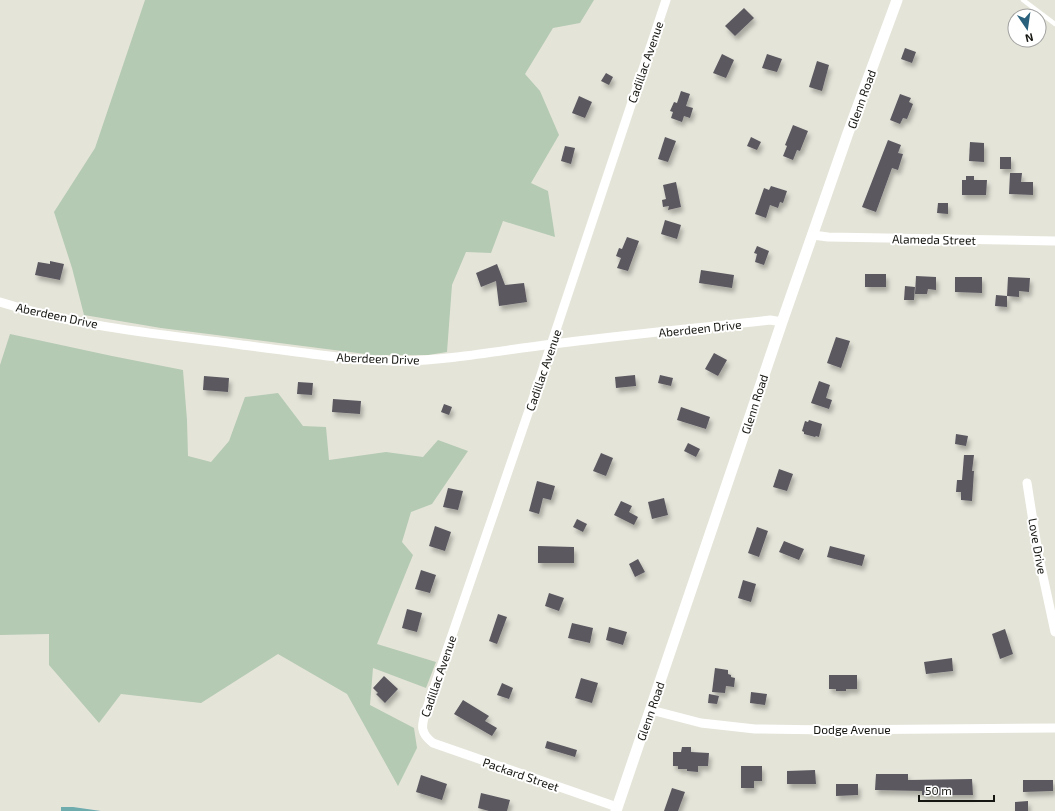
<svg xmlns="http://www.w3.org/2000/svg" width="1055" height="811" viewBox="0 0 1055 811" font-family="'Exo 2',sans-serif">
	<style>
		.green { fill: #b4cab2 }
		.water { fill: #6eacae }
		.building { fill: #5c5860; filter: url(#shadow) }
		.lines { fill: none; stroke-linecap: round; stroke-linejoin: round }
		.service { stroke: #fff; stroke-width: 4.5 }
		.minor { stroke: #fff; stroke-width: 9 }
		.tertiary { stroke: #fff; stroke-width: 11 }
		.labels { text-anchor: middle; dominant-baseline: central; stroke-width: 4; stroke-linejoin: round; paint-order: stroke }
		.street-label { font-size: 12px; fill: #151511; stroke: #fff }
	</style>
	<defs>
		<filter id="shadow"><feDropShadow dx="2.5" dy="4.5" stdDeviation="2" flood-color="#0004"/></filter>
	</defs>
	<rect width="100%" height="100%" fill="#e5e4d9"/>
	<g class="green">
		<path d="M145,0H594L580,23L553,28L525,74L540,91L559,135L531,183L548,191L555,237L503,221L491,253L466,252L452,285L447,352L428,355H373L161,328L84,315L72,268L54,212L95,148Z"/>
		<path d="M10,334L112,356L183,370L187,420L188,456L211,462L229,441L245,397L278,393L303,426L326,427L329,460L386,452L423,457L438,440L468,451L432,504L411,512L402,542L413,555L377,644L436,662L426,688L373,668L370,705L414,728L417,748L398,786L347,694L278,654L201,703L121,694L99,723L49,665V634L0,635V365Z"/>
	</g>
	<path class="water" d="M61,807H73L101,811H61Z"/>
	<g class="building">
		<path d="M744,8L754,18L735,36L725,26Z"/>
		<path d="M905,48L916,52L912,63L901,59Z"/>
		<path d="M722,54L734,60L726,78L713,73Z"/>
		<path d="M767,54L782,59L777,72L762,68Z"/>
		<path d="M817,61L829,65L822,91L809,87Z"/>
		<path d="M606,73L613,77L609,85L601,81Z"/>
		<path d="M681,91L690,94L686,106L693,108L690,118L684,116L682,122L671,118L673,112L670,111L674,102L677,103Z"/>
		<path d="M900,94L911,98L909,102L913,104L907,119L903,118L900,124L890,120Z"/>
		<path d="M579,96L592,102L585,118L572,113Z"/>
		<path d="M793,125L808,131L800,151L797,150L793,160L783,156L787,146L785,145Z"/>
		<path d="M665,137L676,141L668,162L658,159Z"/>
		<path d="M751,137L761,142L757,150L747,146Z"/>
		<path d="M888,140L901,145L898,153L903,154L898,170L892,168L876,212L862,207Z"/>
		<path d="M970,142L984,143V162L969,161Z"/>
		<path d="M565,146L575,148L571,164L561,161Z"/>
		<rect x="1000" y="157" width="11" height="12"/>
		<path d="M1010,173H1022L1021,182H1033V195L1009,194Z"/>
		<path d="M966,176H974V180H987L986,195H962V180H966Z"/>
		<path d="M676,182L681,207L668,210L669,206L663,207L662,200L666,199L663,185Z"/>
		<path d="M771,186L787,191L783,203L780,202L778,208L770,205L766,218L755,214L764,188L769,190Z"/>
		<path d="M938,203H948V214L937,213Z"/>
		<path d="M665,220L681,225L677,239L661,234Z"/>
		<path d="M627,237L639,241L628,271L617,268L621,258L616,256L619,248L622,249Z"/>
		<path d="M757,246L769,251L764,265L755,262L757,254L754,253Z"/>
		<path d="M50,261L64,264L60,280L35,275L38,262L50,264Z"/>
		<path d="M497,264L505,285L524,283L527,302L499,306L496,281L481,287L476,273Z"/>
		<path d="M701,270L734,275L732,288L699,283Z"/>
		<rect x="865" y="274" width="21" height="13"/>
		<path d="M916,276L936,277V290L928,289L927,294H915Z"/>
		<path d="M955,277H982V293L955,292Z"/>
		<path d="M1008,277L1030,278L1029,292L1019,291V297L1007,296V307L995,306L996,295L1007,296Z"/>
		<path d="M905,286L915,287L914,300H904Z"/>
		<path d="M836,337L850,341L841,368L827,363Z"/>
		<path d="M714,353L727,360L718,376L705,369Z"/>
		<path d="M635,375L636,386L616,388L615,377Z"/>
		<path d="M660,375L673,378L671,386L658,383Z"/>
		<path d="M204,376L229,378L228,392L203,390Z"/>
		<path d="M819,381L830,385L826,398L832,400L829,409L811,403Z"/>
		<path d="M298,382L313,383L312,395L297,394Z"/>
		<path d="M333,399L361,401L360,414L332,412Z"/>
		<path d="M444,404L452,407L449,415L441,412Z"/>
		<path d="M681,407L710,417L706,429L677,420Z"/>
		<path d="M809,420L822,424L819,437L816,436L815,437L804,434V432L802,431L805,421L808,422Z"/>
		<path d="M956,434L968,436L966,446L955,444Z"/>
		<path d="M688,443L700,449L696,457L684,451Z"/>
		<path d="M601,453L613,458L606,476L593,471Z"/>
		<path d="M964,455H974L972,471H974L972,501L961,500V492H956L957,480H962Z"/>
		<path d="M779,469L793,474L787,491L773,487Z"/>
		<path d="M537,481L555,486L551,500L543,498L539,514L529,511Z"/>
		<path d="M448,488L463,491L458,510L443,507Z"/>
		<path d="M664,498L668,515L652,519L648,502Z"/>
		<path d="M621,501L632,506L629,512L638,517L634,525L614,515Z"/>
		<path d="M577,519L587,524L583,532L573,527Z"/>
		<path d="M435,526L451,532L445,551L429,546Z"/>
		<path d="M757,527L768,531L759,557L748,553Z"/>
		<path d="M784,541L804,549L799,560L779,552Z"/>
		<path d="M538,546L574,547V563H538Z"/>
		<path d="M830,546L865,555L862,566L827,557Z"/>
		<path d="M638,559L645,572L635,577L629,564Z"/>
		<path d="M421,570L436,575L430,593L415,589Z"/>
		<path d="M743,580L756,584L751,602L738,598Z"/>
		<path d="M549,593L564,598L559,611L545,606Z"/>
		<path d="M407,609L422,613L417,632L402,628Z"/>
		<path d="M498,614L507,617L497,644L489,641Z"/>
		<path d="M572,623L593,628L590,643L568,638Z"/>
		<path d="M609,627L627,632L623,645L606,640Z"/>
		<path d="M1005,629L1013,654L1000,659L992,634Z"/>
		<path d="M952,658L953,671L926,674L924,662Z"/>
		<path d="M715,668L728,670V674L731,675V677L735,678L734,687L726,686L725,693L712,692Z"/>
		<path d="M829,675H857V689H846V691H836V689H829Z"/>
		<path d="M384,676L398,689L385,703L376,694L378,693L373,688Z"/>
		<path d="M581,678L598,683L592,703L575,698Z"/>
		<path d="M502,683L513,688L509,699L497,695Z"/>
		<path d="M751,692L767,694L765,705L750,703Z"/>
		<path d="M709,694L719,696L717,704L708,703Z"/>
		<path d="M463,700L489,716L485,721L497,728L492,736L454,714Z"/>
		<path d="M547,741L577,750L575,757L545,748Z"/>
		<path d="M682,747H691V752L709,753L708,766H698V772L687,771V769H678V766H673V752H681Z"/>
		<path d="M741,766H762V781H754V788H741Z"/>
		<path d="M815,770L816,784H787V771Z"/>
		<path d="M876,774H908V780L972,779L973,795H922V791L875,790Z"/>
		<path d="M421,775L447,784L442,800L416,792Z"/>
		<path d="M1023,780H1053V791L1023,792Z"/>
		<path d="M836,784H858V795L836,796Z"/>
		<path d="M672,788L685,792L678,811H664Z"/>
		<path d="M481,793L510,800L507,811H489L478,808Z"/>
		<path d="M1028,801V811H1015V802Z"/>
	</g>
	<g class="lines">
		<path class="service" d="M1023,0L1055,24"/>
		<g class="minor">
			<path d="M813,235L828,237L1055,241"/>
			<path d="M0,302C78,327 161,334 242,345C295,351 348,361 401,361C452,360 503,350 553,344C625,335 698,328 770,320L782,322"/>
			<path d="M1027,483L1038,553L1055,632"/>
			<path d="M651,710L701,723L755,729L828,730L1055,728"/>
			<path d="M617,807L433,743C420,733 421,726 426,711L538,384L666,0"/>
		</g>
		<path class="tertiary" d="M616,811L782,322L848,133L897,0"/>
	</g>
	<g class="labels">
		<g class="street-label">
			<text transform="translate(645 62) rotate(-71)">Cadillac Avenue</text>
			<text transform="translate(861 99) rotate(-70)">Glenn Road</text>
			<text transform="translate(934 239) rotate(1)">Alameda Street</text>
			<text transform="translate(57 315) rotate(12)">Aberdeen Drive</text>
			<text transform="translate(700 328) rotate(-6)">Aberdeen Drive</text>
			<text transform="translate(378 358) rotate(2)">Aberdeen Drive</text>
			<text transform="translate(543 370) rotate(-71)">Cadillac Avenue</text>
			<text transform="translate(754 404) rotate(-72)">Glenn Road</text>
			<text transform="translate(1038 546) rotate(80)">Love Drive</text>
			<text transform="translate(438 676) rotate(-71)">Cadillac Avenue</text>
			<text transform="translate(650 711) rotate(-71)">Glenn Road</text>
			<text x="852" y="729">Dodge Avenue</text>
			<text transform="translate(521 774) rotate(19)">Packard Street</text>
		</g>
	</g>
	<g transform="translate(1027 28) rotate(167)"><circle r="19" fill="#ffffff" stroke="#a1a1a0"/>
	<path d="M0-3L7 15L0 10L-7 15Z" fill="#29607b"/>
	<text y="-6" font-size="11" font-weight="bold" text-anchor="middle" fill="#151511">N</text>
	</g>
	<path d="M919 795v6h75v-6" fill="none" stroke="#151511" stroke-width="2"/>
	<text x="925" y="795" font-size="12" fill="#151511" stroke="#ffffff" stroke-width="3" paint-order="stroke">50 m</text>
</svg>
